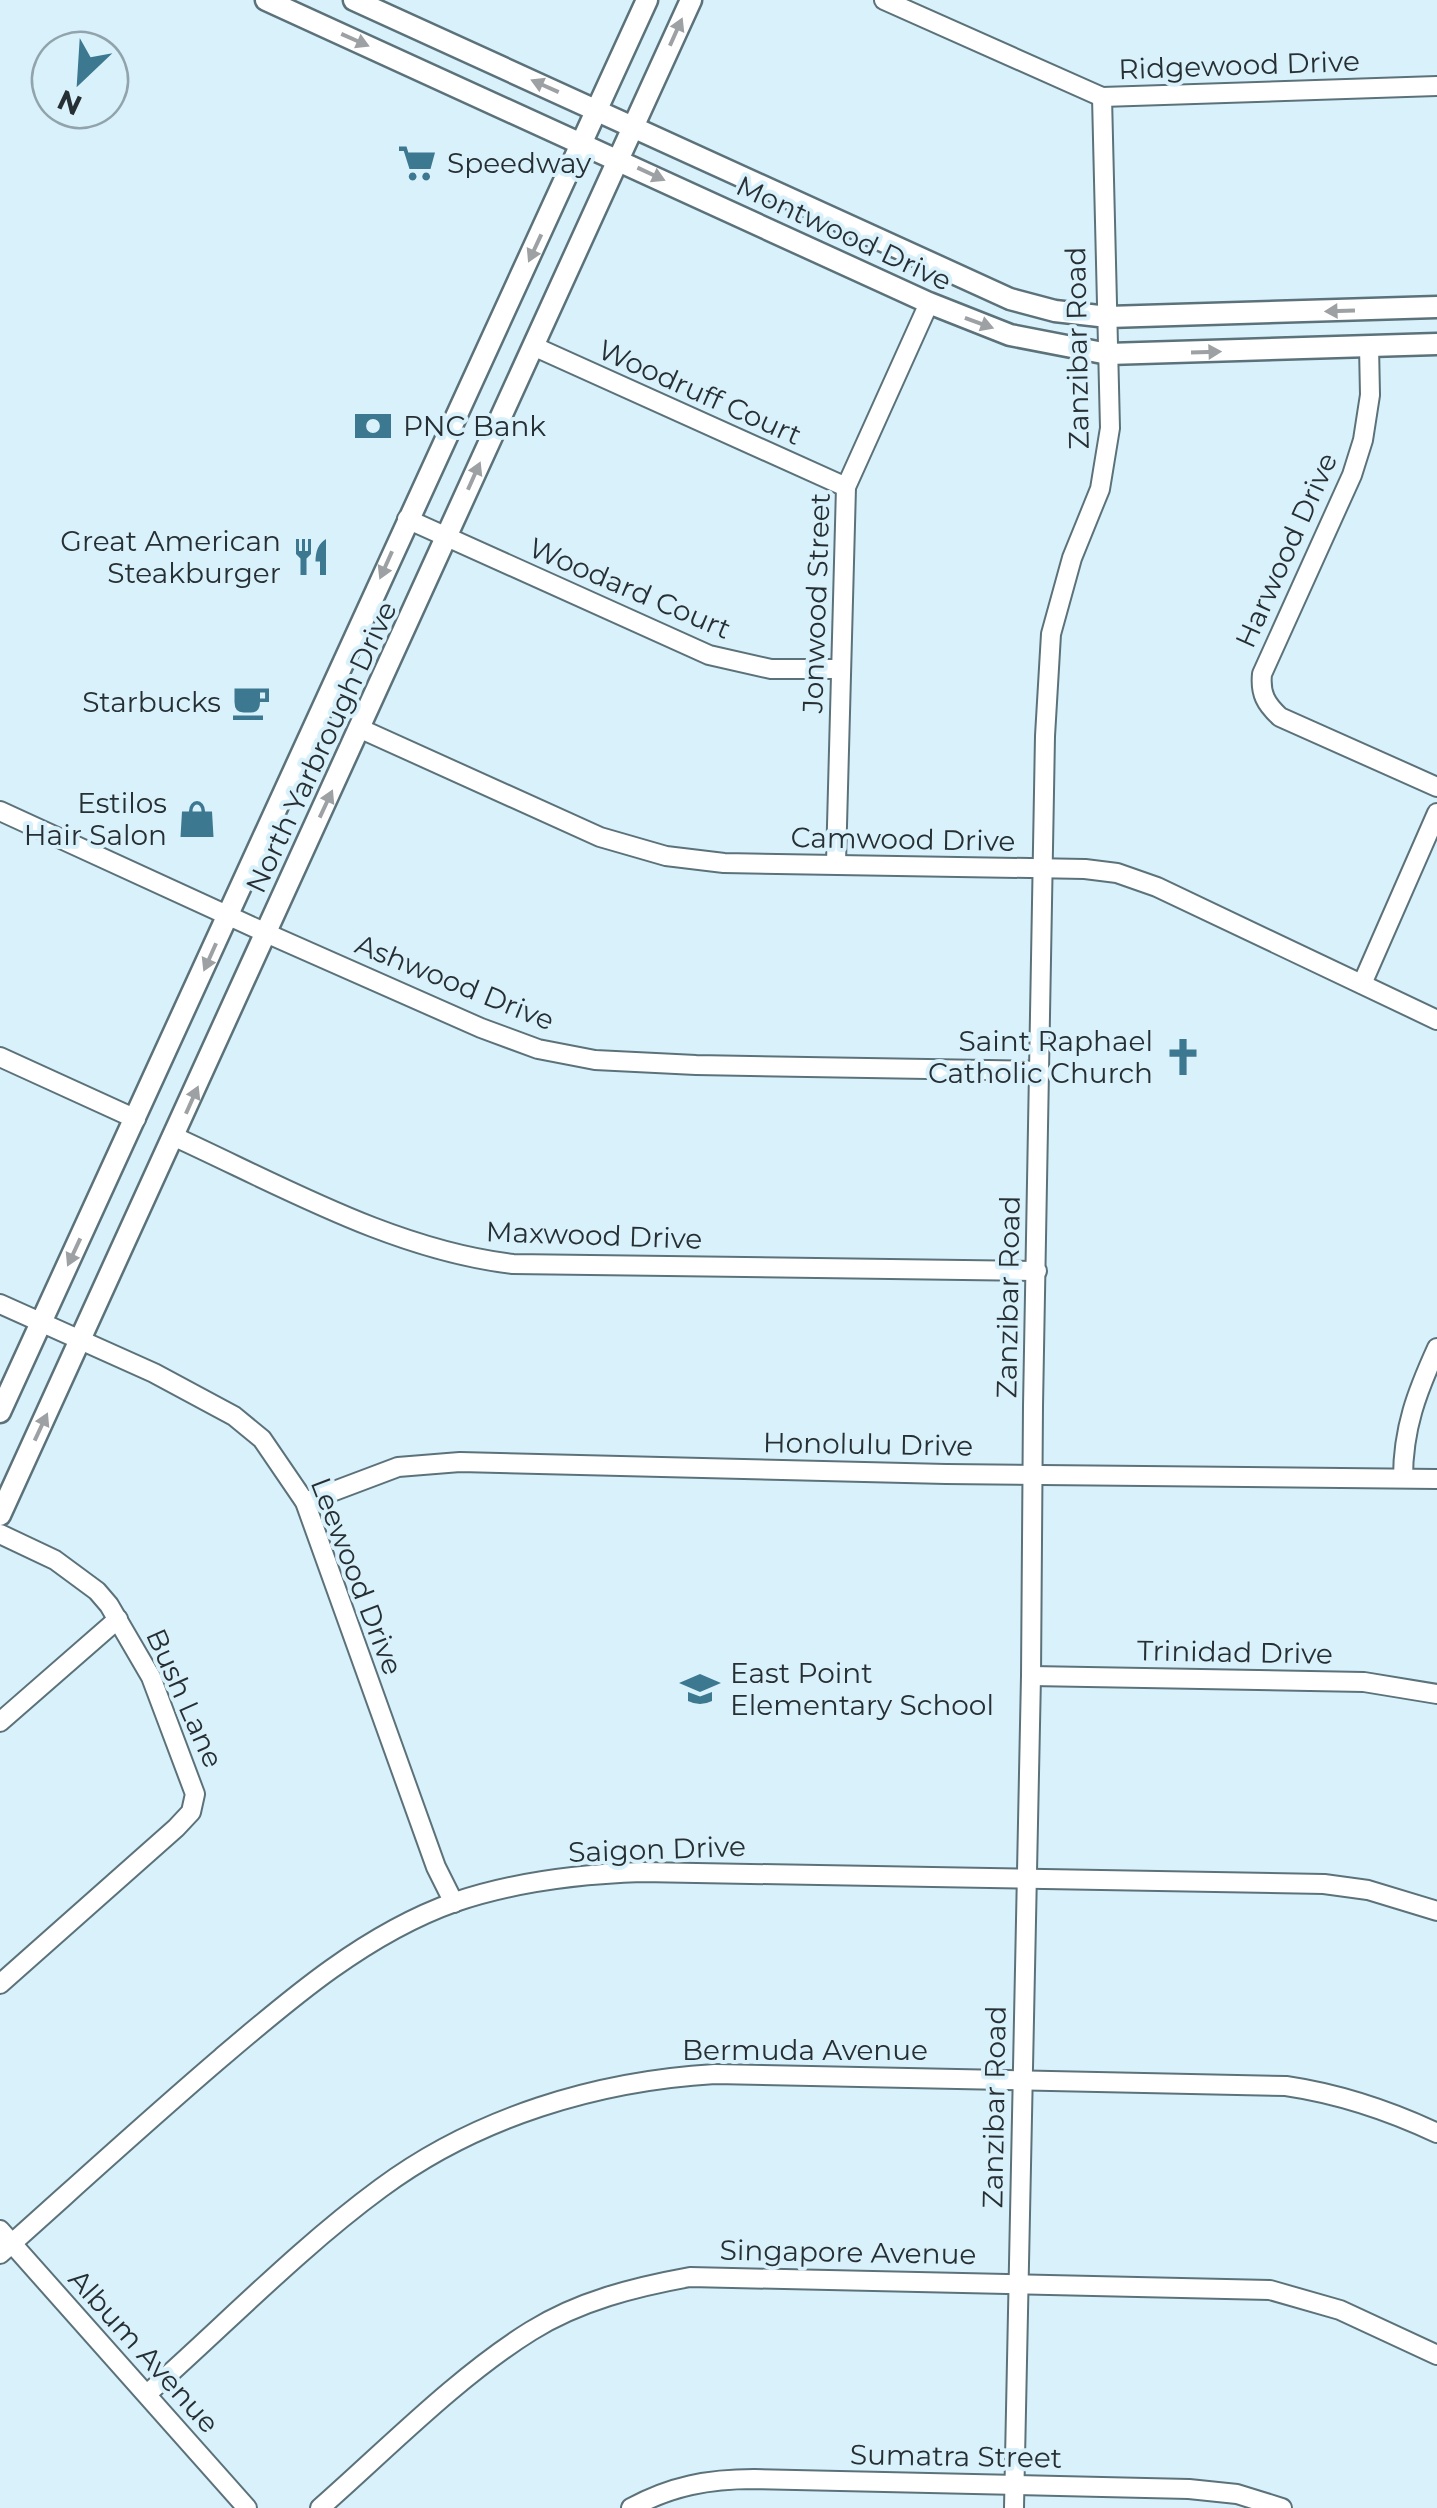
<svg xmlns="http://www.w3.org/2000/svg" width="1437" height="2508" viewBox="0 0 1437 2508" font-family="Montserrat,sans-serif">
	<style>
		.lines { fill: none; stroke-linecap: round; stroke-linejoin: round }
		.minor-casing { stroke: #5c727a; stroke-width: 22 }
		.major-casing { stroke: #5c727a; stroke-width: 25 }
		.minor { stroke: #fff; stroke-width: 18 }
		.major { stroke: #fff; stroke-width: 20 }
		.oneway { fill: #9da1a3 }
		.labels { text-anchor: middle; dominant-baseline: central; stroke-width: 8; stroke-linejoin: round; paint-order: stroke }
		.street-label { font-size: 28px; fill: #262f33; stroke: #d9f1fb }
		.poi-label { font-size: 28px; fill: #262f33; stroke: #d9f1fb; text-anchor: end }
	</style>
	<rect width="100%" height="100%" fill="#d9f1fb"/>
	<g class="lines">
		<g class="minor-casing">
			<g id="minor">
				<path d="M884,0L1102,97L1437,86"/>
				<path d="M533,346L846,487"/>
				<path d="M1369,346L1370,395L1363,440L1352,475L1262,674C1260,694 1266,704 1280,717L1437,787"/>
				<path d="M407,519L709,655L771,669H840"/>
				<path d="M361,729L600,837L666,856L724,863L1085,869L1117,873L1157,887L1437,1020"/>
				<path d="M0,811L266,933L481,1028L538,1049L595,1060L696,1065L1040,1071"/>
				<path d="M836,863L846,487L929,303"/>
				<path d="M1362,984L1437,813"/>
				<path d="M0,1057L136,1119"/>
				<path d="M175,1137C284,1187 394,1250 513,1264L1037,1271"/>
				<path d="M0,1304L154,1373L234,1416L262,1439L305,1502L436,1867L454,1903"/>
				<path d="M1403,1478C1403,1428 1417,1392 1437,1348"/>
				<path d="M305,1502L398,1467L460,1462L946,1474L1437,1479"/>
				<path d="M0,1534L55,1560L97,1591L109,1605L151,1677L195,1794L191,1812L176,1828L0,1984"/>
				<path d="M1031,1676L1364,1682L1437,1694"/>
				<path d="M0,1722L118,1619"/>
				<path d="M0,2230L247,2508"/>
				<path d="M0,2254C74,2188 147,2121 222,2057C291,1998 367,1933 455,1902C514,1882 580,1874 642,1872L1324,1884L1368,1890L1437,1911"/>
				<path d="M147,2394C224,2326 298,2249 381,2188C477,2117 597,2081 715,2074L1286,2086C1340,2094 1388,2110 1437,2133"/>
				<path d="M320,2508C386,2450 457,2377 531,2331C579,2301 635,2287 690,2277L1270,2290L1340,2310L1437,2355"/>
				<path d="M631,2508C671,2486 709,2479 754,2479L1189,2489L1237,2494L1282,2508"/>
				<path d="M1014,2508L1031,1676L1033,1406L1045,736L1051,634L1072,558L1100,489L1110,428L1102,97"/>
			</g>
		</g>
		<g class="major-casing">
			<g id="major">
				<path d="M266,0L929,303L1010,335L1108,354L1437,344"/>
				<path d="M354,0L1010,299L1055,311L1108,317L1437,307"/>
				<path d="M0,1412L647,0"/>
				<path d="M0,1515L691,0"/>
			</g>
		</g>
		<use href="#minor" class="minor"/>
		<use href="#major" class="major"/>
	</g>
	<defs><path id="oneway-solid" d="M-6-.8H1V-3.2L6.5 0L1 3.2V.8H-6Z" transform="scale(2.5)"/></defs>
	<g class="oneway">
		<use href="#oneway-solid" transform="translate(676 32) rotate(-66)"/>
		<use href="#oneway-solid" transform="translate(355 40) rotate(24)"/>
		<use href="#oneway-solid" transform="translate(545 86) rotate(-156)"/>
		<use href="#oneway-solid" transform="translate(651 174) rotate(25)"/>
		<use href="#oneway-solid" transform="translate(535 248) rotate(115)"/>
		<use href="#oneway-solid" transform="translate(1340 311) rotate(178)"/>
		<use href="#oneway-solid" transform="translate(979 323) rotate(20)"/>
		<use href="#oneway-solid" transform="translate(1206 352) rotate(-2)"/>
		<use href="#oneway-solid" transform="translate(474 476) rotate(-66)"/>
		<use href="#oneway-solid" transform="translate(386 565) rotate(114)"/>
		<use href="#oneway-solid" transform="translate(326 804) rotate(-65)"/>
		<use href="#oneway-solid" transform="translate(210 957) rotate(114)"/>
		<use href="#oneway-solid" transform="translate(192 1100) rotate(-66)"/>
		<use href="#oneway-solid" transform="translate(74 1252) rotate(115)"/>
		<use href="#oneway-solid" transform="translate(41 1427) rotate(-65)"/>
	</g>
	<defs>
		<g id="supermarket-bare" transform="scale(3)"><path d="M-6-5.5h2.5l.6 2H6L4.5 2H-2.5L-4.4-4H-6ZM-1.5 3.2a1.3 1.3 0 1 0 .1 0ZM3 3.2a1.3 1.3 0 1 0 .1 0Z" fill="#3c788f" stroke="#d9f1fb" stroke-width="2.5" paint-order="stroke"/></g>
		<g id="bank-bare" transform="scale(3)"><path d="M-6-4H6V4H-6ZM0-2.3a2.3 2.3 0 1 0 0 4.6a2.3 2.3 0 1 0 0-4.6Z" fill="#3c788f" stroke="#d9f1fb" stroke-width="2.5" paint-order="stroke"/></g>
		<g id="restaurant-bare" transform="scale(3)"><path d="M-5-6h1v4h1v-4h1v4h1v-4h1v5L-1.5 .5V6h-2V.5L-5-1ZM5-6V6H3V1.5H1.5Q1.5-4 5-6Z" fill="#3c788f" stroke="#d9f1fb" stroke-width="2.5" paint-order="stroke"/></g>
		<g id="cafe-bare" transform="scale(3)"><path d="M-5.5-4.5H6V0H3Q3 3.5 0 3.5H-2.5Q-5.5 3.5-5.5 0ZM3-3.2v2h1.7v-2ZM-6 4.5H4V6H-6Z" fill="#3c788f" stroke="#d9f1fb" stroke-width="2.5" paint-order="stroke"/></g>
		<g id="shop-bare" transform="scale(3)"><path d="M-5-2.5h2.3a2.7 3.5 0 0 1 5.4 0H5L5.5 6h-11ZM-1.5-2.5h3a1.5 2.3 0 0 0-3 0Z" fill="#3c788f" stroke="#d9f1fb" stroke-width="2.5" paint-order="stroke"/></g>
		<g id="church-bare" transform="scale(3)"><path d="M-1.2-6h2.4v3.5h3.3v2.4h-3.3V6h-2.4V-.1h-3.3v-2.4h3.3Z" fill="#3c788f" stroke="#d9f1fb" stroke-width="2.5" paint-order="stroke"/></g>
		<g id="school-bare" transform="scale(3)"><path d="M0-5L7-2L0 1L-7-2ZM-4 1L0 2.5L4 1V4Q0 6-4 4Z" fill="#3c788f" stroke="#d9f1fb" stroke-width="2.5" paint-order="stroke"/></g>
	</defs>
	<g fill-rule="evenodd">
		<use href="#supermarket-bare" x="417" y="163"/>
		<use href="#bank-bare" x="373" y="426"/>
		<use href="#restaurant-bare" x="311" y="557"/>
		<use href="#cafe-bare" x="251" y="702"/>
		<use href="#shop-bare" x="197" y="819"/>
		<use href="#church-bare" x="1183" y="1057"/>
		<use href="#school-bare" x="700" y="1689"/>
	</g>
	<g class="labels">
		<g class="street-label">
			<text transform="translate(1239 65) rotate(-2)">Ridgewood Drive</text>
			<text transform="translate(844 233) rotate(25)">Montwood Drive</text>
			<text transform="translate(1077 348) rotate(-91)">Zanzibar Road</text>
			<text transform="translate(700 392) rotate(24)">Woodruff Court</text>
			<text transform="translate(1286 550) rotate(-66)">Harwood Drive</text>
			<text transform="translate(630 588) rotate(23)">Woodard Court</text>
			<text transform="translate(816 603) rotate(-88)">Jonwood Street</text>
			<text transform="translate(321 747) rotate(-65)">North Yarbrough Drive</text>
			<text transform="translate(903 839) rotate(1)">Camwood Drive</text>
			<text transform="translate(455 982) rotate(22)">Ashwood Drive</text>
			<text transform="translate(594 1235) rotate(2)">Maxwood Drive</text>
			<text transform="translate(1008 1297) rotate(-89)">Zanzibar Road</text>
			<text transform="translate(868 1444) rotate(1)">Honolulu Drive</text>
			<text transform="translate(357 1576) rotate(69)">Leewood Drive</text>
			<text transform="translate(1235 1652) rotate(1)">Trinidad Drive</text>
			<text transform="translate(185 1698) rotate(66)">Bush Lane</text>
			<text transform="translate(657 1849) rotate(-2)">Saigon Drive</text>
			<text x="805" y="2050">Bermuda Avenue</text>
			<text transform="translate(994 2107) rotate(-89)">Zanzibar Road</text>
			<text transform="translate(848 2252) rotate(1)">Singapore Avenue</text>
			<text transform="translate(144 2351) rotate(48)">Album Avenue</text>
			<text transform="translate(956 2456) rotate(1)">Sumatra Street</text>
		</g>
		<g class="poi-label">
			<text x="447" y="163" text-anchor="start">Speedway</text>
			<text x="403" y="426" text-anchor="start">PNC Bank</text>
			<text x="281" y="541">Great American<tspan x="281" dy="32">Steakburger</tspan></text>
			<text x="221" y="702">Starbucks</text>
			<text x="167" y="803">Estilos<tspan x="167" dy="32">Hair Salon</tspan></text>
			<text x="1153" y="1041">Saint Raphael<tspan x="1153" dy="32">Catholic Church</tspan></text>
			<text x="730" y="1673" text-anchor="start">East Point<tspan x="730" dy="32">Elementary School</tspan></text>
		</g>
	</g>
	<g transform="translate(80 80) rotate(205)"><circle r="48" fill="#d9f1fb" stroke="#91a3ab" stroke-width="2.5"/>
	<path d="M0-8L18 38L0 25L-18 38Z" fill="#3c788f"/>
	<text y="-15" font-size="28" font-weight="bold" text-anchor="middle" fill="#262f33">N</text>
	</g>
</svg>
